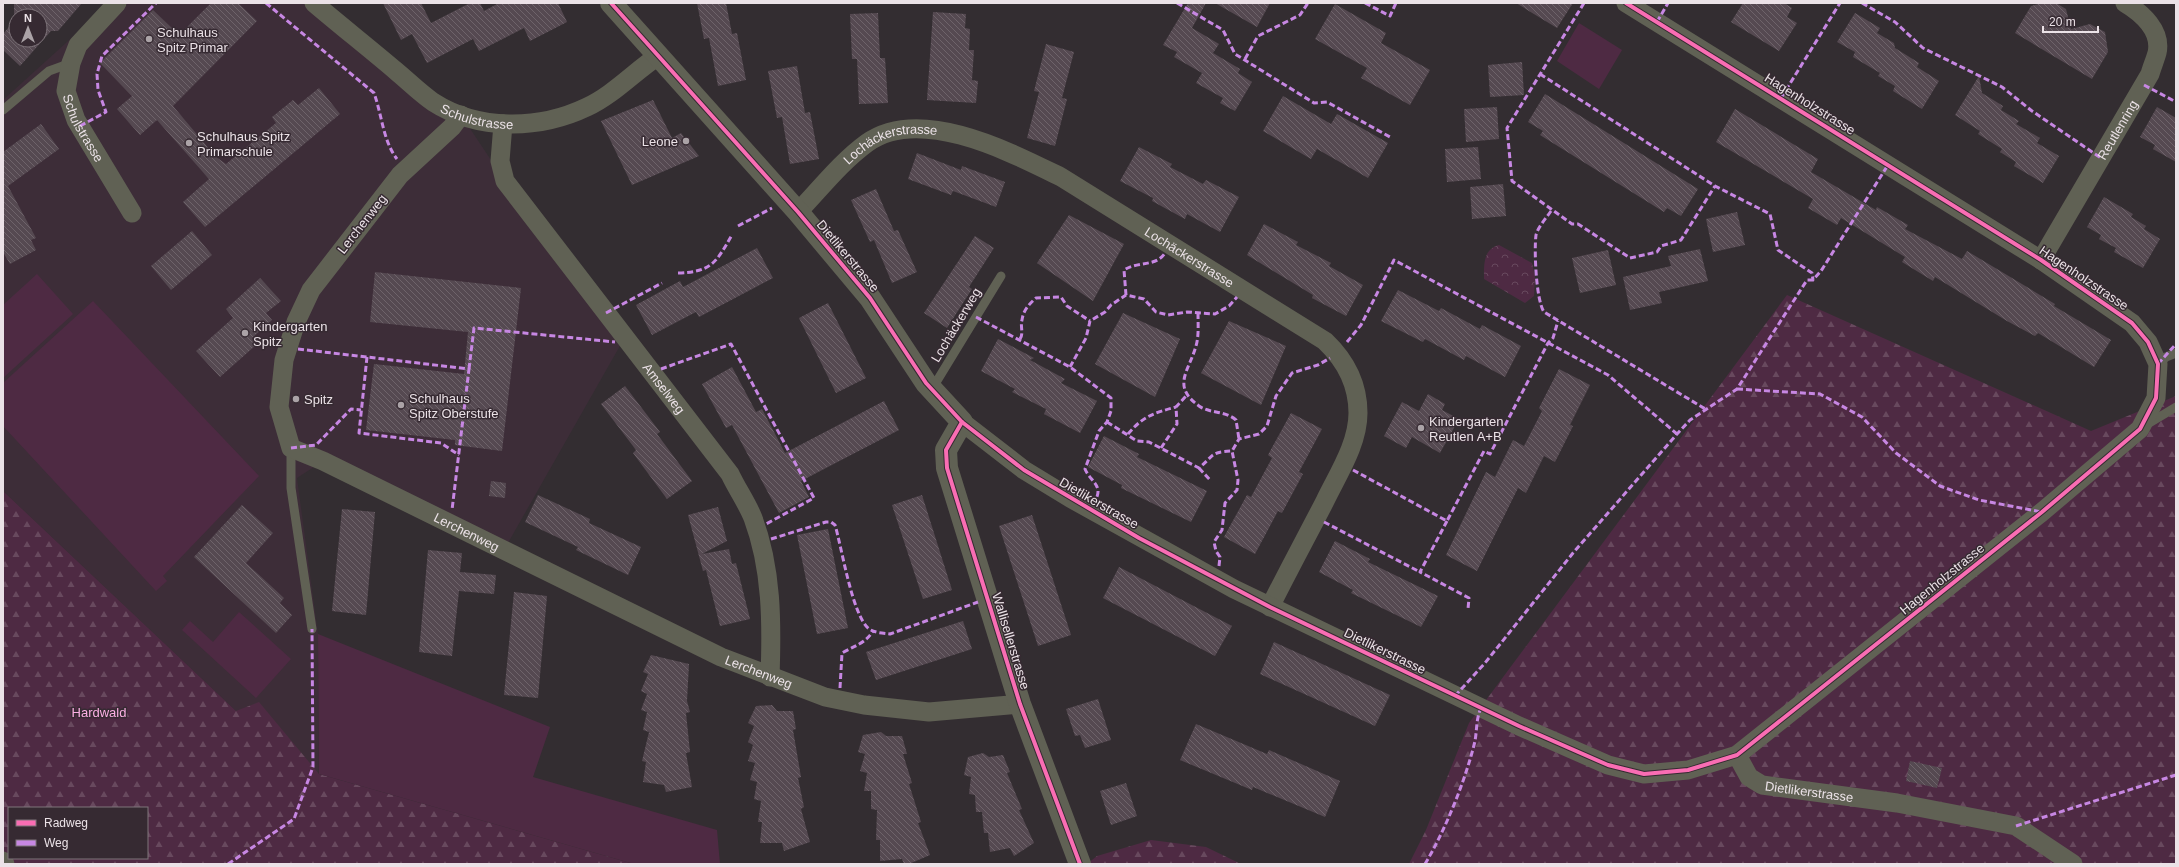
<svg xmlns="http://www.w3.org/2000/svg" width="2179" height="867" viewBox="0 0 2179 867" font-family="Helvetica,sans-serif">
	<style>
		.built { fill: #3d2d38 }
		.forest { fill: url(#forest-firs); fill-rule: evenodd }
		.park { fill: url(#park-crowns) }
		.garden { fill: #4e2a43 }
		.building { fill: url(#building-back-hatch); fill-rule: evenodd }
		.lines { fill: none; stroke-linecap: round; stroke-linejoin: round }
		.service { stroke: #606154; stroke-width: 9 }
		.minor { stroke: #606154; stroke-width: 19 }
		.tertiary { stroke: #606154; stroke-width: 22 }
		.quiet { stroke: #c787e3; stroke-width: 3; stroke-dasharray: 6 3; stroke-linecap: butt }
		.cycleway-casing { stroke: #362a32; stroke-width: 6 }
		.cycleway { stroke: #f96db3; stroke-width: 4 }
		.poi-dot { fill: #aba3a7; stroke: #362a32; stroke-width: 1.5 }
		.labels { text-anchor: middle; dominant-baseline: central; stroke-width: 3; stroke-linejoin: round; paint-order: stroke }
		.poi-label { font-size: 13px; fill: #ebe2e7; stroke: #362a32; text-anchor: start }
		.street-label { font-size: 13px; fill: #ebe2e7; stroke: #362a32 }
		.park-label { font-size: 13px; fill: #fbafe3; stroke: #362a32 }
	</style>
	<defs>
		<pattern id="forest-firs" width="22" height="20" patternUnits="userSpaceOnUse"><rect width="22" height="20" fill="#4e2a43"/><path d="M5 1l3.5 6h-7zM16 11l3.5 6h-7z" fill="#68495e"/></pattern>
		<pattern id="park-crowns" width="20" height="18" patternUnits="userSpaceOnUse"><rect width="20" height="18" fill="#4e2a43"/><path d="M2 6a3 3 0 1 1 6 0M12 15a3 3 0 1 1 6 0" fill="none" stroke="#68495e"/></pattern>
		<pattern id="building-back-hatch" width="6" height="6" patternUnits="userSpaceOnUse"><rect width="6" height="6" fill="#554951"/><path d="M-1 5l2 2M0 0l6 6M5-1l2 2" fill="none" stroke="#6e636a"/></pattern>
	</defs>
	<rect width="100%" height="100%" fill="#332d31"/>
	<path class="built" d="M110,3H314L461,115L505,181L625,337L504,550L323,461L297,478L318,634L319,774L236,711L3,491V100Z"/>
	<g class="forest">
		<path d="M1787,295L2091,431L2176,396V864H1409L1426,830L1469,723Z"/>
		<path d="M3,491L236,711L259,702L319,774L634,864H3ZM9,808H147V858H9Z"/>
		<path d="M1151,840L1206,847L1241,864H1087L1097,856Z"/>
	</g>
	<path class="park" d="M1499,245L1532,263L1535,277L1534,296L1525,303L1484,279C1484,265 1483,249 1499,245Z"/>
	<g class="garden">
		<path d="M1579,23L1622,50L1599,89L1557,61Z"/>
		<path d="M37,274L73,314L3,378V305Z"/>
		<path d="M93,301L259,476L163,576L167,581L156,591L3,426V383Z"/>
		<path d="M239,612L291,659L256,698L182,630L190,621L213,642Z"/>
		<path d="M318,634L550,727L533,777L717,830L720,864H634L319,774Z"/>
	</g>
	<g class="building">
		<path d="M14,3H82L58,31H51L20,66L3,50V34L14,21ZM16,16H40V40H16Z"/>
		<path d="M211,3H238L257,21L173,106L216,157L226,164L276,123L272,117L293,100L298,105L319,88L340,114L205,227L183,202L209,179L157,120L140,135L117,109L132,96L100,63L153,10L179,35Z"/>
		<path d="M383,3H421L431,23L470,3H480L484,11L499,3H558L567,22L530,41L524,28L479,51L473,39L427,63L412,34L401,40Z"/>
		<path d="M697,3H726L732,34L737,33L746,80L718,86L709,38L704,39Z"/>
		<path d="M1188,3H1206L1192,28L1219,44L1213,53L1240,69L1238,73L1252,82L1235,111L1220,103L1223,98L1196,83L1202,73L1174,57L1177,52L1163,45Z"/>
		<path d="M1215,3H1270L1257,27Z"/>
		<path d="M1516,3H1573L1557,28Z"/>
		<path d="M1743,3H1784L1792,8L1787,17L1797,23L1779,51L1731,22Z"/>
		<path d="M2042,3H2056L2066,9L2071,29L2090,24L2105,32L2108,52L2092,79L2015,33L2031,6Z"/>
		<path d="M1335,4L1386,33L1381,43L1430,70L1410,105L1361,78L1367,68L1315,39Z"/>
		<path d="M933,12L966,14L965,28L970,29L969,50H974L972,80L978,81L976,103L927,100Z"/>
		<path d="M878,13L880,58H885L888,103L859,104L857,59H852L850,14Z"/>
		<path d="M1855,13L1880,28L1877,33L1894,43L1895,48L1919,63L1917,67L1939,81L1922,109L1893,91L1895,86L1878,76L1880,73L1853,57L1855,52L1837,42Z"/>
		<path d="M1046,44L1074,52L1062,98L1067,99L1055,146L1027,138L1039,92L1034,91Z"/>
		<path d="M1522,62L1524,95L1490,97L1488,65Z"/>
		<path d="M797,66L805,113L810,112L819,159L790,164L782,117L777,118L768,71Z"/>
		<path d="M1979,76L1982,93L2003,106L2001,110L2019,121L2016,124L2040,138L2037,143L2059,156L2043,183L2014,166L2016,162L2000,152L2002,149L1978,134L1980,131L1955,115Z"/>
		<path d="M1545,94L1698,189L1681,216L1667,208L1664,212L1540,135L1543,131L1528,122Z"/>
		<path d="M1283,96L1331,124L1337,114L1388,143L1368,178L1317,149L1311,159L1263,131Z"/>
		<path d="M653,100L672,138L681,133L699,156L632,185L601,121Z"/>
		<path d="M1497,107L1499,139L1466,142L1464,109Z"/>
		<path d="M2157,107L2176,118V162L2153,149L2155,145L2140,137Z"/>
		<path d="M1735,109L1818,159L1811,172L1876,210L1877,207L1908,225L1905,229L1962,259L1967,251L2055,304L2054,306L2111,340L2094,367L2038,333L2035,336L2007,321L1935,277L1933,281L1902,262L1905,257L1841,218L1837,225L1808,208L1813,199L1716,142Z"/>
		<path d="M41,124L59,149L8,186L36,238L31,240L36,250L10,264L3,252V152Z"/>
		<path d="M1139,147L1172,164L1170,167L1203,184L1206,180L1239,197L1220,232L1187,214L1185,219L1152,201L1153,198L1120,181Z"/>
		<path d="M1478,147L1481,179L1447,182L1445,149Z"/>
		<path d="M917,153L961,170L962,166L1005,182L996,207L953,191L951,195L908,179Z"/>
		<path d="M1503,184L1506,216L1472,219L1470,187Z"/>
		<path d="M876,189L894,231L898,230L917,272L892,283L874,240L870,242L851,200Z"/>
		<path d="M2104,197L2133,214L2131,217L2146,226L2144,229L2160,239L2143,268L2114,252L2116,248L2099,239L2101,235L2087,227Z"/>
		<path d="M1737,212L1745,245L1713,252L1706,219Z"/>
		<path d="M1069,215L1124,244L1093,301L1037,263Z"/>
		<path d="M1264,224L1298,242L1296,245L1331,263L1329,266L1363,285L1346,316L1312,298L1313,295L1247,255Z"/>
		<path d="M192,231L212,255L171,290L151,266Z"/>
		<path d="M975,236L994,248L969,287L972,289L947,328L924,313Z"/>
		<path d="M757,248L773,278L699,317L696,312L652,335L636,305L680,281L683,287Z"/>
		<path d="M1700,249L1708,281L1659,292L1662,303L1630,310L1623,277L1671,266L1668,256Z"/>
		<path d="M1608,250L1616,285L1580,293L1572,258Z"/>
		<path d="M375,272L521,288L502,451L455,445V440L366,430L374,364L464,374L468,332L370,322Z"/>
		<path d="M260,278L281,301L266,313L272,320L252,338L257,344L220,377L196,351L233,318L226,309Z"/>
		<path d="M1398,290L1439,311L1441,308L1480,329L1482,325L1521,346L1505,377L1466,356L1464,360L1425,339L1423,342L1381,321Z"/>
		<path d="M828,303L866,378L836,393L799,318Z"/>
		<path d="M1123,313L1180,339L1155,397L1095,364Z"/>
		<path d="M1229,321L1286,346L1261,405L1201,373Z"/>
		<path d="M998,339L1034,358L1030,360L1065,379L1061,383L1097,401L1080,433L1044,414L1046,409L1012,392L1015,389L981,371Z"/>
		<path d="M732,367L756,412L762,409L785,453L884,401L899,430L801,481L809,497L779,513L732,425L726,428L702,384Z"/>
		<path d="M1559,369L1590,385L1570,425L1573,426L1555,462L1544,456L1526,493L1518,488L1477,571L1446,555L1486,472L1495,477L1513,440L1524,446L1542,411L1539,408Z"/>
		<path d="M625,386L660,432L657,434L692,481L667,499L633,453L636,450L601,404Z"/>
		<path d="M1428,394L1445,404L1442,410L1459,419L1440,453L1412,437L1406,448L1384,436L1402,402L1419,411Z"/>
		<path d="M1291,413L1322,429L1299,472L1303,474L1282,513L1278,511L1255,554L1224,537L1247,495L1251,497L1272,458L1268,455Z"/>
		<path d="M1104,436L1139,454L1137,457L1207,491L1191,522L1121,488L1122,485L1088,467Z"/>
		<path d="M491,481L506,483L505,498L489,496Z"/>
		<path d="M538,495L590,519L589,523L641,547L628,575L576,550L578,547L525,522Z"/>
		<path d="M922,495L952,590L923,599L892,505Z"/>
		<path d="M242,505L273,533L246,563L284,598L280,603L292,615L276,633L194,557Z"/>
		<path d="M718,507L727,541L702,554L729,549L732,564L736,563L750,619L720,626L706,570L703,571L688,515Z"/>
		<path d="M342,509L375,512L366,615L332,611Z"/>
		<path d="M1032,515L1071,635L1038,646L999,526Z"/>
		<path d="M828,529L848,628L817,634L797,535Z"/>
		<path d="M1335,541L1370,559L1368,562L1438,596L1421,627L1351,593L1353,590L1319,572Z"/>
		<path d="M428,550L462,553L460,572L496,575L494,594L459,591L452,656L419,652Z"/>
		<path d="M1119,567L1232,626L1215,656L1103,598Z"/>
		<path d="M514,592L547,596L538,698L504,695Z"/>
		<path d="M963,621L972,649L876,680L866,652Z"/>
		<path d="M1274,642L1390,695L1375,726L1260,674Z"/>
		<path d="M651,655L689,664L687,701L690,712L686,713L690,752L686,753L692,787L666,792L664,785L643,782L646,762L642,761L649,732L643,730L647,712L641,710L647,694L641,691L648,674L643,672Z"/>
		<path d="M1098,699L1111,740L1085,748L1080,735L1075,736L1066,709Z"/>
		<path d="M772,705L777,711H793L796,729L793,730L801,777L798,778L804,807L801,809L810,842L784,851L782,843H760L762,822H758L761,801L754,799L757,782L750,780L755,763L748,761L753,745L748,742L754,726L748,723L756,706Z"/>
		<path d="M1196,724L1267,754L1269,750L1340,781L1325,817L1253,787L1252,790L1180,760Z"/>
		<path d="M881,732L886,736H902L907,754H903L912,783L909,784L921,822L918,823L930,855L909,864H904L902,859L880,861V840H876L877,810L871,809V791H864L867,773L860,771L865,754L858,752L863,735Z"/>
		<path d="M983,753L989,757L1003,755L1010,772L1007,773L1022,809L1019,810L1034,843L1014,856L1010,848L990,852L988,833H984L982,812H976L975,795L969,794L971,777L964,775L968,757Z"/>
		<path d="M1910,761L1942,768L1937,788L1906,781Z"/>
		<path d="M1126,783L1137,816L1111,825L1100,791Z"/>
	</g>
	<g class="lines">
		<g class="service">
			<path d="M3,110L49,71L71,63"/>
			<path d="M2158,364L2166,357L2176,353"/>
			<path d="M932,389L1001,276"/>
			<path d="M2146,425L2176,407"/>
			<path d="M291,448V488L312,629"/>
		</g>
		<g class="minor">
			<path id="s1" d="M117,3L78,45L71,63L66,91L76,120L132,213"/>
			<path id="s2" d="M314,3C341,26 369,48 396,71C408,81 420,93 433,102C478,131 539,130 587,107C613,95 634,72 658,56"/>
			<path id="s3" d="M461,115L452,127L400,175L311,290L296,322L284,360L279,407L291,448L323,461L721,657L825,697L864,705L929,712L1020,704"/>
			<path id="s4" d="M503,124L500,161L505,181L730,474C737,489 747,503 753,518C772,569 772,623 770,677"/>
			<path id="s5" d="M798,212C820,189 841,162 867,143C920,105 1010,152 1061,177L1325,341C1346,361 1358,384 1358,413C1358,444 1338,474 1325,501C1307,536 1288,571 1270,607"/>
			<path id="s6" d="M2041,260L2150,74C2152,67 2155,60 2157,53C2162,31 2142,13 2125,3"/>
			<path d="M962,422L1024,470L1070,498L1234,589L1519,726L1608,765L1644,774L1688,770L1737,755L2042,512L2140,429L2156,398L2158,364L2148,342L2132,323L2041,260L1626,3"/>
			<path id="s7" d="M1737,755L1749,777L1762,785L1897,803L2016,826L2073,864"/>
			<path d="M3,861L5,864"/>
		</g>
		<path class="tertiary" d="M611,3L798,212L870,298L926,383L962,422L946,450L947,468L1020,704L1080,864"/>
		<g class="quiet">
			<path d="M266,3L374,93C382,115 383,141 397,159"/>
			<path d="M1177,3L1223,30L1235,54L1314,103L1327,102L1390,137"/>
			<path d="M1365,3L1390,16L1396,3"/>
			<path d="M1584,3L1507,128L1512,181L1572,224H1578L1630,258L1657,252L1661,246L1681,240L1715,186"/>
			<path d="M1862,3L1895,22L1923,48L2002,87L2032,111L2101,158"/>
			<path d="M1657,22L1668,3"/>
			<path d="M1245,59L1258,36L1300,15L1308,3"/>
			<path d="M1540,74L1715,186L1770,214L1778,250L1812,273L1813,280"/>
			<path d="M2144,85L2176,102"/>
			<path d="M1781,98L1840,3"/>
			<path d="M80,126L106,112L98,90L97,74L102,56L156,3"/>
			<path d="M1551,211C1547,217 1538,227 1536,235C1534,250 1536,300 1544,312L1707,410"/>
			<path d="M738,226L772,208"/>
			<path d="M678,273C711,272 716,263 732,235"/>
			<path d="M1126,295L1124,270C1138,261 1156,267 1165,253"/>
			<path d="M606,313L662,283"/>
			<path d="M1198,313C1198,324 1199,336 1196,346C1189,371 1171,386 1199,406C1211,414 1224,410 1236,420L1239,439"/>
			<path d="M976,317L1070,367L1111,398V411L1107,422L1099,431L1085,469C1090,481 1103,485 1096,499"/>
			<path d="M1020,339C1024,333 1020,327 1022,320C1023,311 1029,304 1036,298L1061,297L1067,306L1090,321"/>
			<path d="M1347,342L1361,325L1394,260L1608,375L1677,434"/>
			<path d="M298,349L469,369L452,510"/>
			<path d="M367,357L359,433L441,443L459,455"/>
			<path d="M2158,364L2176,344"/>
			<path d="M1070,367L1086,338L1090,321L1105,312L1111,305L1126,295L1144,299L1156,312L1168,315L1187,312L1215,314L1229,306L1237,297"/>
			<path d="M469,369L474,328L615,342"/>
			<path d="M661,369L731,344L814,498L766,524"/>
			<path d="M1737,389L1820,394L1862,417L1896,453L1940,486L1979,500L2042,512"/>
			<path d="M1107,422L1137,441L1149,442L1199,468C1214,456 1209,452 1232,451"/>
			<path d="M1128,434C1143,416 1154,413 1176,407"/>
			<path d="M291,448L316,445L351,409L361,410"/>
			<path d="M1161,448L1177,424L1176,407L1187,395"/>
			<path d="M1199,468L1211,481"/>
			<path d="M1353,470L1447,521L1484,451L1490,454L1548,343L1553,338L1558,321"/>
			<path d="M1447,521L1420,572L1469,598L1468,609"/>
			<path d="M1324,522L1420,572"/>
			<path d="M771,539L826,522H831L835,525C842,548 852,615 869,629C875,633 883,633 890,634L978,602"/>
			<path d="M1219,566L1220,557L1216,551L1214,542L1222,530L1225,503L1237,490L1238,480L1232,451L1239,439L1259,434L1267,426L1276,396L1292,373L1318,365L1330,358"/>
			<path d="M840,688L842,653C854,646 866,643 873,631"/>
			<path d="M1455,696L1485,663L1573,553L1677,434L1690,420L1737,389L1807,280H1813L1821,271L1888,165"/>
			<path d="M2016,826L2176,775"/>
			<path d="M228,864L294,819L313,767L312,629"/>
			<path d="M1425,864C1445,831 1466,779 1475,741C1477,730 1476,719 1481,708"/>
		</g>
		<g class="cycleway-casing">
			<g id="cycleway">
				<path d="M611,3L798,212L870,298L926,383L962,422L1024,470L1139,538L1270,607L1519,726L1608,765L1644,774L1688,770L1737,755L1800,705L2042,512L2140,429L2156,398L2158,364L2148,342L2132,323L2041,260L1626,3"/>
				<path d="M962,422L946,450L947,468L1020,704L1080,864"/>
			</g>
		</g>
		<use href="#cycleway" class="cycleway"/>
	</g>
	<g class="poi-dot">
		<circle cx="149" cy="39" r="4"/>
		<circle cx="686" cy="141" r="4"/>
		<circle cx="189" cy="143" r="4"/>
		<circle cx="245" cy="333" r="4"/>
		<circle cx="296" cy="399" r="4"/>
		<circle cx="401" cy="405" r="4"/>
		<circle cx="1421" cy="428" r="4"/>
	</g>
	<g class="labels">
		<g class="poi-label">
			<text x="157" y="32">Schulhaus<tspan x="157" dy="15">Spitz Primar</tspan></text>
			<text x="197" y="136">Schulhaus Spitz<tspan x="197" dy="15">Primarschule</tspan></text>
			<text x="678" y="141" text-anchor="end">Leone</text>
			<text x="253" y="326">Kindergarten<tspan x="253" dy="15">Spitz</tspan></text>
			<text x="409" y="398">Schulhaus<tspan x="409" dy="15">Spitz Oberstufe</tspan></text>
			<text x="304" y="399">Spitz</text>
			<text x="1429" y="421">Kindergarten<tspan x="1429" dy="15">Reutlen A+B</tspan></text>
		</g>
		<g class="street-label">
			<text transform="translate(1810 104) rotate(32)">Hagenholzstrasse</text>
			<text stroke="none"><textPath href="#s2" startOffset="202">Schulstrasse</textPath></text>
			<text stroke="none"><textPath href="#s1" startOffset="146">Schulstrasse</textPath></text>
			<text stroke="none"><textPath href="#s6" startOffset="151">Reutlenring</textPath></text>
			<text stroke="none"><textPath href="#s5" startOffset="120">Lochäckerstrasse</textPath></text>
			<text transform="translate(362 224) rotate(-52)">Lerchenweg</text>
			<text transform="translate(848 256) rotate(50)">Dietlikerstrasse</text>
			<text stroke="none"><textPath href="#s5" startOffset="455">Lochäckerstrasse</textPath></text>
			<text transform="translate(2084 278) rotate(34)">Hagenholzstrasse</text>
			<text transform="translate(956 325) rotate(-59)">Lochäckerweg</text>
			<text stroke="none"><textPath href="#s4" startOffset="319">Amselweg</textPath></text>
			<text transform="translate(1099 503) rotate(30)">Dietlikerstrasse</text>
			<text stroke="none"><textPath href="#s3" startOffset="591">Lerchenweg</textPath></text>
			<text transform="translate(1942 579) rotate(-39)">Hagenholzstrasse</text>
			<text transform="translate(1011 641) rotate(73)">Wallisellerstrasse</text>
			<text transform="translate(1385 651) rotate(26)">Dietlikerstrasse</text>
			<text stroke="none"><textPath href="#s3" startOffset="915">Lerchenweg</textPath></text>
			<text stroke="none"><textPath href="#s7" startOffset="88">Dietlikerstrasse</textPath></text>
		</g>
		<g class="park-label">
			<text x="99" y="712">Hardwald</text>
		</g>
	</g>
	<rect width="2179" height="867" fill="none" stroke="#ebe2e7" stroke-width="8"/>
	<rect x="8" y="807" width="140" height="52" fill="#362a32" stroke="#7e747a"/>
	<rect x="16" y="820" width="20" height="6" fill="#f96db3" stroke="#7e747a"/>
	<text x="44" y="827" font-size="12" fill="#ebe2e7">Radweg</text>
	<rect x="16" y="840" width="20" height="6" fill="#c787e3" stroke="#7e747a"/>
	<text x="44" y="847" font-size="12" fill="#ebe2e7">Weg</text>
	<g transform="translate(28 28)"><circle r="19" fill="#362a32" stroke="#7e747a"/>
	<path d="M0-3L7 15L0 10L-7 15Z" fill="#aba3a7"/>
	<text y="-6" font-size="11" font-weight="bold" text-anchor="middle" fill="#ebe2e7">N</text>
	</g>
	<path d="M2043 26v6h55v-6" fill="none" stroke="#ebe2e7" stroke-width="2"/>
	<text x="2049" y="26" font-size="12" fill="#ebe2e7" stroke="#362a32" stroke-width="3" paint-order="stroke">20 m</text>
</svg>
